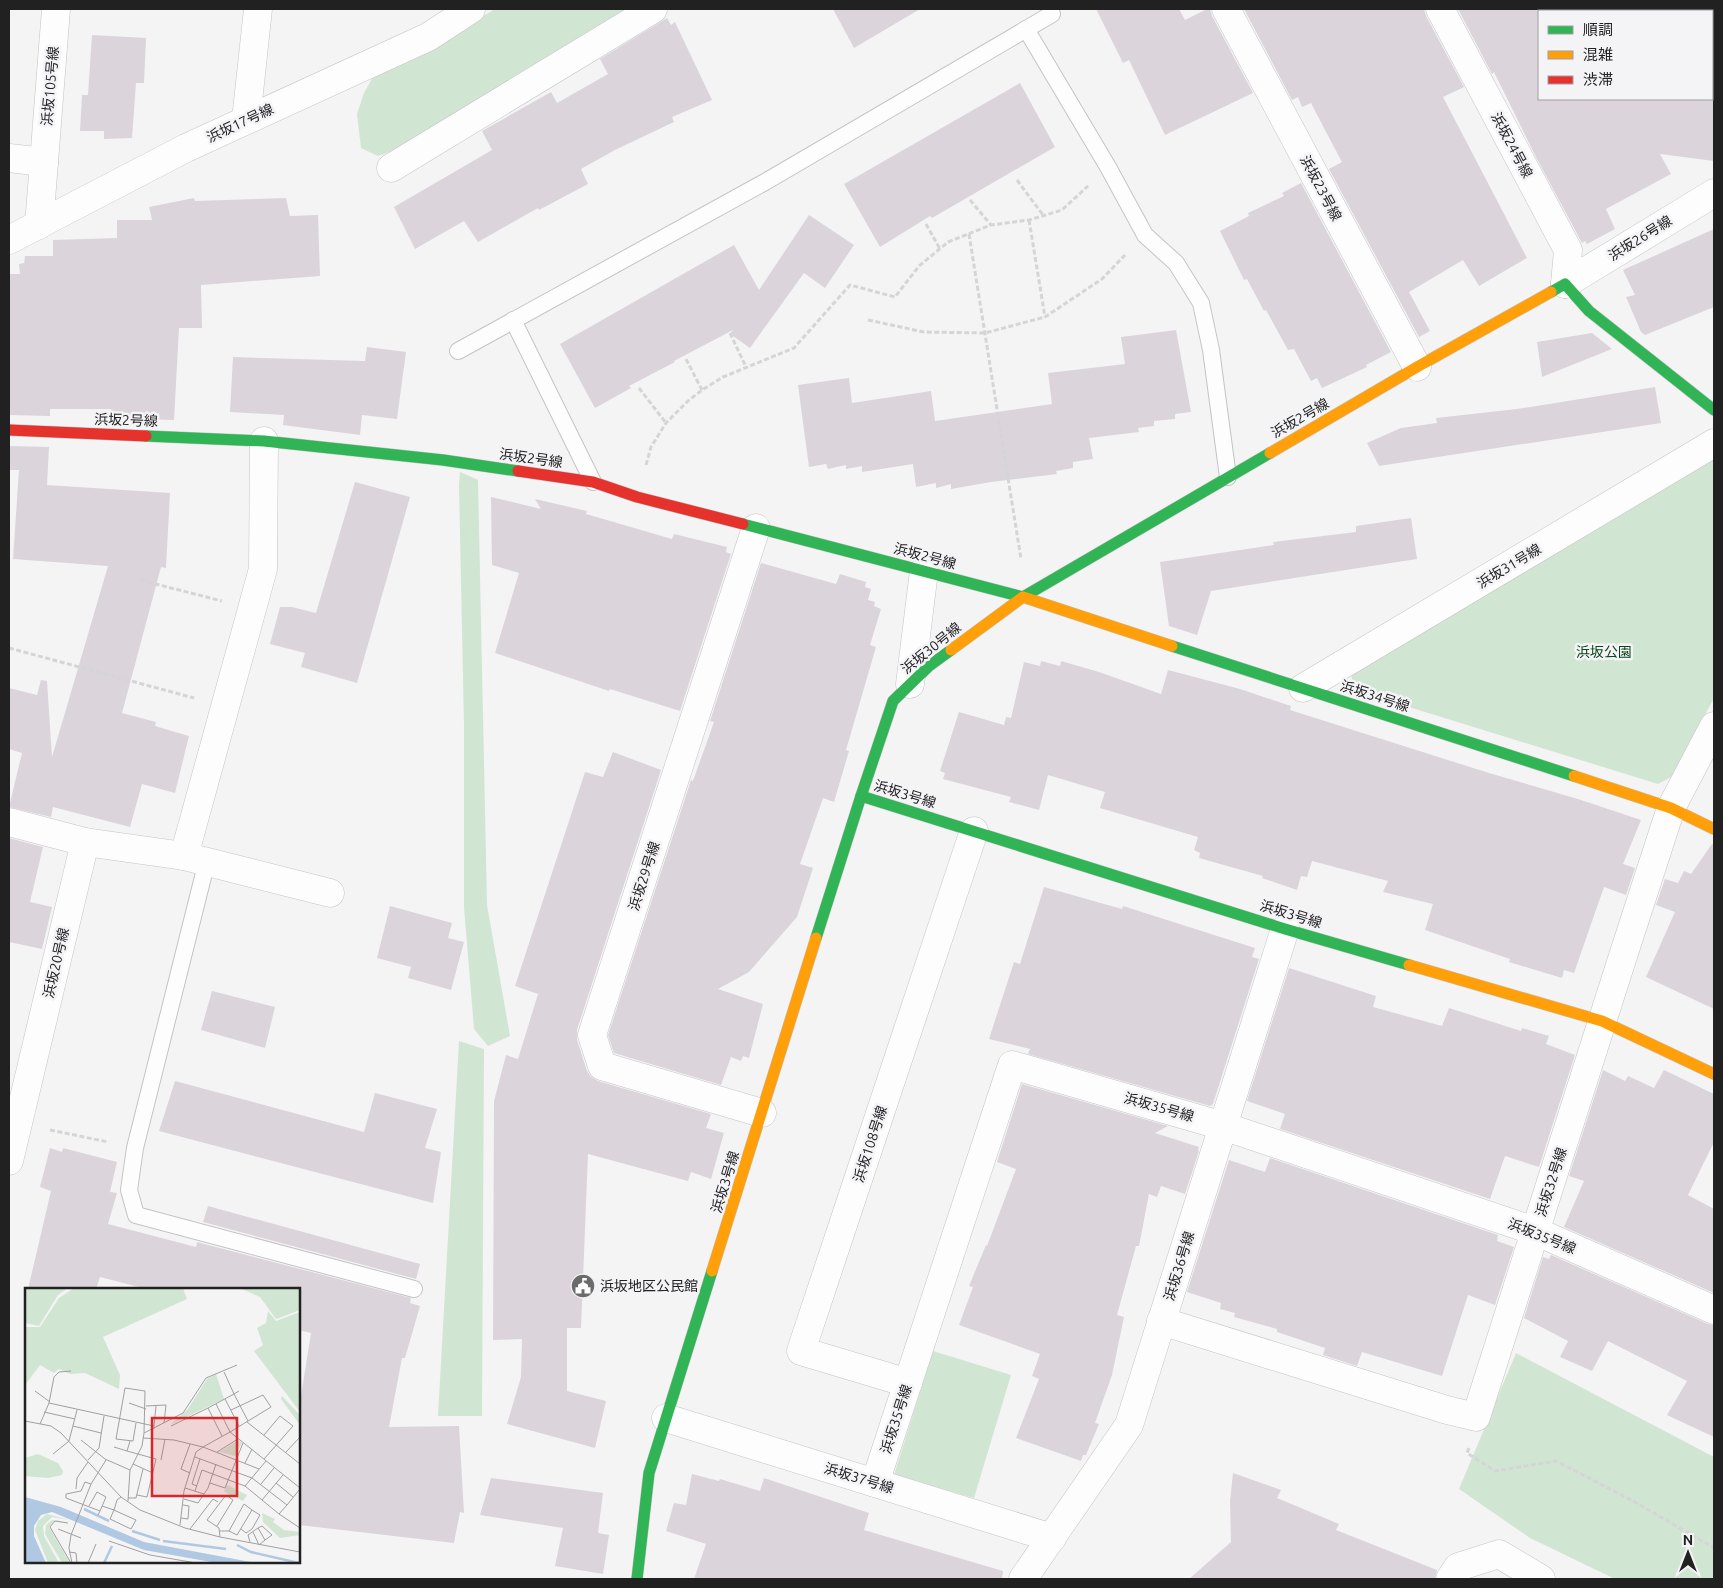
<svg xmlns="http://www.w3.org/2000/svg" width="1723" height="1588" viewBox="0 0 1723 1588" font-family="Ubuntu,'Noto Sans JP',sans-serif">
	<style>
		.green { fill: #d1e5d3 }
		.building { fill: #dcd4db }
		.lines { fill: none; stroke-linecap: round; stroke-linejoin: round }
		.lane-casing { stroke: #c4c4c5; stroke-width: 18 }
		.street-casing { stroke: #c4c4c5; stroke-width: 29 }
		.fast-casing { stroke: #c4c4c5; stroke-width: 12 }
		.slow-casing { stroke: #c4c4c5; stroke-width: 12 }
		.jam-casing { stroke: #c4c4c5; stroke-width: 12 }
		.path { stroke: #d5d5d6; stroke-width: 3; stroke-dasharray: 5 2.5; stroke-linecap: butt }
		.lane { stroke: #fdfdfe; stroke-width: 16 }
		.street { stroke: #fdfdfe; stroke-width: 28 }
		.fast { stroke: #30b455; stroke-width: 11 }
		.slow { stroke: #ff9f0a; stroke-width: 11 }
		.jam { stroke: #e5322d; stroke-width: 11 }
		.labels { text-anchor: middle; dominant-baseline: central; stroke-width: 5; stroke-linejoin: round; paint-order: stroke }
		.street-label { font-size: 14px; fill: #222122; stroke: #f4f3f6 }
		.park-label { font-size: 14px; fill: #084517; stroke: #f4f3f6 }
		.poi-label { font-size: 14px; fill: #222122; stroke: #f4f3f6; text-anchor: start }
		.inset-river { fill: none; stroke: #b0c8e2; stroke-width: 2.5 }
		.inset-road { fill: none; stroke: #a0a0a1; stroke-width: 1 }
		.view { fill: #d62828; fill-opacity: 0.15; stroke: #d62828; stroke-width: 2.5 }
		.inset-edge { fill: none; stroke: #222122; stroke-width: 2.5 }
	</style>
	<rect width="100%" height="100%" fill="#f4f4f5"/>
	<g class="green">
		<path d="M495,9H635L406,146L378,156L361,148L357,114L364,93L373,77L423,52Z"/>
		<path d="M1714,458V698L1673,776L1658,784L1354,690L1351,674Z"/>
		<path d="M460,472L478,480L487,905L510,1036L488,1046L474,1029L464,907V726L459,485Z"/>
		<path d="M459,1041L484,1049L482,1416H438Z"/>
		<path d="M933,1351L1011,1375L974,1498L894,1475Z"/>
		<path d="M1516,1353L1714,1457V1579H1615L1530,1538L1459,1489Z"/>
	</g>
	<g class="building">
		<path d="M833,9H920L854,48Z"/>
		<path d="M1096,9H1179L1185,20L1207,9H1210L1212,16L1253,93L1165,135L1129,60L1123,63Z"/>
		<path d="M1244,9H1424L1426,16L1464,87L1443,97L1527,258L1479,286L1463,260L1409,292L1430,331L1419,337L1329,169L1342,162L1325,130L1311,103L1302,107L1298,97L1292,100Z"/>
		<path d="M1458,9H1539V99H1705L1714,101V161L1660,154L1671,174L1606,209L1615,229L1587,244L1585,241L1582,243L1537,159L1494,72L1492,74Z"/>
		<path d="M667,18L671,25L675,22L712,100L672,117L674,122L615,150L581,169L588,184L539,210L538,208L478,242L464,221L415,249L394,207L492,150L482,131L551,92L557,103L608,74L600,59Z"/>
		<path d="M92,35L146,38L144,83H136L132,138L104,139V131H80L82,95H88Z"/>
		<path d="M1020,83L1055,147L932,218L930,216L880,247L844,184Z"/>
		<path d="M1301,183L1391,352L1366,365L1367,367L1322,388L1317,378L1311,381L1294,349L1288,350L1266,310L1264,311L1247,279L1244,280L1220,231L1249,216L1248,213L1284,196L1282,193Z"/>
		<path d="M194,198L195,201L286,198L290,216L318,215L320,276L201,285L202,328H179L174,420L143,419V417L111,418V409H50V416L9,415V274H20L19,264L24,263L25,256H53V240L117,238V220H152L149,207Z"/>
		<path d="M809,215L854,245L825,288L804,273L750,348L730,334L733,330L674,361L675,362L629,386L631,388L595,408L560,344L734,245L759,290Z"/>
		<path d="M1714,229V307L1645,335L1641,332L1626,297L1635,295L1623,270Z"/>
		<path d="M1176,330L1191,412L1175,414V419L1154,421V426L1138,428L1139,432L1089,438L1093,459L1073,462V468L1056,471L1057,474L991,482L951,489V484L936,488V483L916,487L913,464L862,472V466L846,469V465L828,469L826,464L809,467L798,385L849,378L852,403L931,391L935,421L1052,404L1048,373L1125,364L1121,337Z"/>
		<path d="M1592,333L1612,349L1542,377L1537,342Z"/>
		<path d="M367,347L406,352L397,419L362,415L360,435L283,425L284,415L230,412L233,357L365,361Z"/>
		<path d="M1655,387L1661,423L1379,466L1367,443L1401,428L1437,423L1436,418L1517,409Z"/>
		<path d="M9,446L49,447L47,485L170,493L166,568L161,567L122,713L156,722L155,726L189,736L175,793L142,784L130,827L53,807L51,817L9,807L22,753L9,749V688L37,695L41,680L47,681L52,757L108,566L13,559L19,470H9Z"/>
		<path d="M355,482L410,497L357,683L301,667L305,653L270,644L280,607H292L316,613Z"/>
		<path d="M491,497L541,509L535,499L587,511L586,514L672,539L674,534L727,547L726,552L731,554L680,711L610,689L609,691L495,653L519,573L492,565Z"/>
		<path d="M1411,518L1417,559L1211,591L1197,635L1169,626L1160,562L1274,545L1273,542L1356,532V526Z"/>
		<path d="M761,563L836,584L840,574L866,582L865,587L871,589L868,600L875,602L874,606L881,609L870,645L876,647L846,750L849,751L834,802L823,798L800,864L813,868L797,917L749,972L718,989L763,1004L749,1058L743,1056L741,1061L731,1057L721,1085L614,1053L608,1035L691,780L693,781L714,722L710,721Z"/>
		<path d="M1041,661L1060,666L1061,661L1099,672L1161,694L1168,670L1240,689L1291,706L1290,710L1489,773L1578,799L1641,820L1623,864L1635,868L1626,895L1604,887L1574,973L1564,970L1562,978L1509,962L1510,959L1425,930L1433,904L1383,892L1388,881L1312,861L1307,877L1301,876L1297,890L1262,878L1263,876L1199,858L1200,853L1194,850L1198,837L1100,808L1105,792L1048,775L1039,810L1009,802L1011,797L943,779L945,773L940,771L959,712L1004,725L1006,717L1011,718L1024,662L1040,666Z"/>
		<path d="M613,752L661,770L577,1030V1040L587,1071L591,1077L598,1081L711,1114L706,1128L724,1133L711,1179L691,1172L688,1181L588,1154L581,1328H567V1391L606,1401L595,1448L507,1424L521,1377L522,1339L493,1340L494,1101L506,1055L518,1059L538,994L515,986L585,772L603,777Z"/>
		<path d="M9,838L43,847L30,902L52,907L42,949L9,942Z"/>
		<path d="M1712,844H1714V1009L1646,977L1675,912L1656,905L1665,879L1678,883L1684,871L1691,874Z"/>
		<path d="M1044,887L1122,909L1123,906L1255,948L1252,957L1259,959L1213,1104L1210,1106L1028,1054L1030,1049L989,1039L1014,962L1020,964Z"/>
		<path d="M390,906L452,923L448,938L464,942L451,990L408,978L411,967L377,958Z"/>
		<path d="M1289,968L1376,996L1373,1007L1442,1026L1449,1008L1521,1031L1522,1028L1549,1036L1546,1044L1575,1055L1539,1167L1505,1156L1490,1199L1280,1129L1285,1114L1247,1101Z"/>
		<path d="M212,991L275,1007L265,1048L201,1030Z"/>
		<path d="M1603,1070L1625,1081L1628,1076L1654,1088L1664,1070L1714,1094V1142L1688,1195L1714,1209V1293L1564,1227L1584,1181L1569,1176Z"/>
		<path d="M175,1081L364,1132L375,1093L437,1109L425,1148L441,1152L433,1203L159,1131Z"/>
		<path d="M1022,1084L1168,1126L1155,1133L1199,1147L1198,1150L1199,1151L1185,1194L1161,1186L1157,1197L1149,1194L1139,1246H1136L1117,1315L1124,1317L1112,1375L1095,1423L1099,1424L1086,1455H1083L1081,1461L1016,1438L1039,1379L1032,1376L1040,1354L959,1325L973,1287L969,1286L986,1245L987,1246L1016,1169L997,1162Z"/>
		<path d="M50,1148L62,1152L63,1148L117,1162L110,1192L117,1193L108,1224L196,1247L197,1242L411,1298L410,1303L420,1306L405,1358H402L389,1427L459,1426L464,1513L460,1512L454,1543L299,1525V1408L311,1333L299,1330V1289H147L100,1277L96,1289H28L51,1191L40,1187Z"/>
		<path d="M1270,1158L1498,1235L1497,1241L1514,1247L1495,1305L1468,1295L1442,1376L1362,1352L1357,1366L1323,1355L1325,1348L1277,1332V1329L1234,1317L1235,1313L1220,1309L1221,1303L1187,1292L1229,1160L1265,1172Z"/>
		<path d="M208,1206L420,1264L416,1279L203,1222Z"/>
		<path d="M1551,1255L1708,1324L1714,1325V1437L1667,1415L1687,1381L1608,1341L1592,1371L1560,1357L1568,1341L1524,1318L1543,1257L1549,1259Z"/>
		<path d="M1233,1473L1281,1490L1277,1498L1339,1524L1336,1530L1437,1570L1435,1579H1189L1231,1542L1230,1501Z"/>
		<path d="M692,1474L719,1481L720,1479L760,1491L764,1478L869,1513L864,1530L1003,1571L1002,1579H694L706,1544L666,1531L674,1503L686,1505Z"/>
		<path d="M491,1478L603,1493L598,1533L609,1535L603,1574L555,1566L563,1528L480,1515Z"/>
	</g>
	<g class="lines">
		<g class="lane-casing">
			<g id="lane">
				<path d="M1026,29L1108,167L1145,235L1176,263L1201,303L1211,350L1228,477"/>
				<path d="M513,320L593,482"/>
				<path d="M458,351L765,182L1052,14"/>
				<path d="M207,861L135,1148L129,1190L136,1215L414,1289"/>
			</g>
		</g>
		<g class="street-casing">
			<g id="street">
				<path d="M1226,9L1417,367"/>
				<path d="M1440,9L1568,250L1565,284"/>
				<path d="M1672,9L1674,11"/>
				<path d="M1712,82L1714,86"/>
				<path d="M246,120L258,9"/>
				<path d="M9,158L44,162L39,225"/>
				<path d="M44,162L56,9"/>
				<path d="M391,168L653,9"/>
				<path d="M9,240L186,148L428,37L471,9"/>
				<path d="M1565,284L1714,193"/>
				<path d="M756,528L592,1035L602,1066L762,1113"/>
				<path d="M910,684L924,571"/>
				<path d="M1303,688L1714,443"/>
				<path d="M9,822L85,842L9,1161"/>
				<path d="M85,842L184,856L330,893"/>
				<path d="M184,856L263,569L264,441"/>
				<path d="M1161,1321L1447,1410L1476,1417L1623,956L1671,808L1714,726"/>
				<path d="M908,1383L801,1351L974,831"/>
				<path d="M666,1418L1052,1538"/>
				<path d="M875,1483L1012,1065L1223,1126L1535,1231L1714,1310"/>
				<path d="M1023,1579L1129,1425L1285,929"/>
				<path d="M1450,1579L1458,1567L1499,1554L1541,1579"/>
			</g>
		</g>
		<g class="fast-casing">
			<g id="fast">
				<path d="M1551,292L1565,284L1589,311L1714,410"/>
				<path d="M146,436L264,441L443,460L518,471"/>
				<path d="M743,524L1023,597L1270,453"/>
				<path d="M1172,646L1574,776"/>
				<path d="M861,796L1285,929L1409,965"/>
				<path d="M816,938L861,796L893,701L929,666L951,650"/>
				<path d="M637,1579L649,1473L712,1271"/>
			</g>
		</g>
		<g class="slow-casing">
			<g id="slow">
				<path d="M1270,453L1417,367L1551,292"/>
				<path d="M951,650L1023,597L1172,646"/>
				<path d="M1574,776L1671,808L1714,829"/>
				<path d="M1409,965L1602,1021L1714,1074"/>
				<path d="M712,1271L816,938"/>
			</g>
		</g>
		<g class="jam-casing">
			<g id="jam">
				<path d="M9,430L146,436"/>
				<path d="M518,471L593,482L637,497L743,524"/>
			</g>
		</g>
		<g class="path">
			<path d="M1017,180L1043,215"/>
			<path d="M970,200L991,225"/>
			<path d="M1029,220L1045,317"/>
			<path d="M926,224L940,249"/>
			<path d="M969,234L1021,559"/>
			<path d="M868,320L924,332L985,333L1045,317L1102,279L1125,255"/>
			<path d="M730,333L746,367"/>
			<path d="M686,359L702,390"/>
			<path d="M639,388L666,423"/>
			<path d="M646,465L651,447L666,423L688,401L702,390L723,377L794,348L850,285L895,297L919,266L948,242L991,225L1029,220L1062,210L1088,186"/>
			<path d="M140,580L222,601"/>
			<path d="M9,648L194,698"/>
			<path d="M50,1130L108,1142"/>
			<path d="M1469,1448L1467,1453L1495,1471L1556,1461L1635,1502L1714,1548"/>
		</g>
		<use href="#lane" class="lane"/>
		<use href="#street" class="street"/>
		<use href="#fast" class="fast"/>
		<use href="#slow" class="slow"/>
		<use href="#jam" class="jam"/>
	</g>
	<defs>
		<g id="civic-disc" transform="scale(1.25)"><circle r="9.5" fill="#6c6b6c" stroke="#f4f3f6"/><path d="M-.6-6.5H3V-4.5H.6V-3L4-1V1h2V6H-6V1h2V-1L-.6-3ZM-1.2 2.5V6h2.4V2.5Z" fill="#fff"/></g>
	</defs>
	<g fill-rule="evenodd">
		<use href="#civic-disc" x="583" y="1286"/>
	</g>
	<g class="labels">
		<g class="street-label">
			<text transform="translate(50 86) rotate(-85)">浜坂105号線</text>
			<text transform="translate(240 123) rotate(-25)">浜坂17号線</text>
			<text transform="translate(1512 145) rotate(62)">浜坂24号線</text>
			<text transform="translate(1321 188) rotate(62)">浜坂23号線</text>
			<text transform="translate(1640 238) rotate(-32)">浜坂26号線</text>
			<text transform="translate(1300 418) rotate(-30)">浜坂2号線</text>
			<text transform="translate(126 420) rotate(2)">浜坂2号線</text>
			<text transform="translate(531 458) rotate(8)">浜坂2号線</text>
			<text transform="translate(925 556) rotate(15)">浜坂2号線</text>
			<text transform="translate(1509 566) rotate(-31)">浜坂31号線</text>
			<text transform="translate(931 648) rotate(-39)">浜坂30号線</text>
			<text transform="translate(1375 696) rotate(18)">浜坂34号線</text>
			<text transform="translate(905 794) rotate(17)">浜坂3号線</text>
			<text transform="translate(644 876) rotate(-72)">浜坂29号線</text>
			<text transform="translate(1291 914) rotate(17)">浜坂3号線</text>
			<text transform="translate(56 963) rotate(-77)">浜坂20号線</text>
			<text transform="translate(1159 1107) rotate(16)">浜坂35号線</text>
			<text transform="translate(870 1144) rotate(-72)">浜坂108号線</text>
			<text transform="translate(725 1182) rotate(-73)">浜坂3号線</text>
			<text transform="translate(1551 1182) rotate(-72)">浜坂32号線</text>
			<text transform="translate(1542 1236) rotate(22)">浜坂35号線</text>
			<text transform="translate(1179 1266) rotate(-73)">浜坂36号線</text>
			<text transform="translate(896 1419) rotate(-72)">浜坂35号線</text>
			<text transform="translate(859 1478) rotate(17)">浜坂37号線</text>
		</g>
		<g class="park-label">
			<text x="1604" y="652">浜坂公園</text>
		</g>
		<g class="poi-label">
			<text x="600" y="1286">浜坂地区公民館</text>
		</g>
	</g>
	<g transform="translate(25 1288)">
		<rect width="275" height="275" fill="#f4f4f5"/>
		<path d="M0,0H43L33,7L14,38L0,35ZM49,0H158L162,11L78,49L95,87L94,101L60,85L45,86L34,81L29,85L15,77L0,97V39H15L34,10ZM215,0H275V22L251,31L235,9ZM243,23L251,33L275,24V124L229,63L238,57L232,40L241,35ZM191,86L199,111L145,137L163,121L182,91ZM257,108L275,127V137L256,111ZM214,152L217,155L210,168L194,164ZM13,166L33,175L38,183L37,187L23,190L0,188V170ZM202,197L222,207L218,213L203,206L199,203ZM237,225L250,231L248,234L259,242L275,244V247L255,250L238,234ZM22,226L44,232L27,229L18,238L19,248L34,275H23L10,242L13,233ZM27,232H32L42,236L30,232L24,239L45,275H37L20,246L21,237Z" fill="#d1e5d3"/>
		<path d="M0,209L36,219L119,254L231,275H192L119,262L27,224L16,227L9,238V248L21,275H0Z" fill="#b0c8e2"/>
		<path class="inset-river" d="M59,221L84,233M107,243L135,252M138,253L201,261M212,257L226,264L274,275M79,275L87,258"/>
		<path class="inset-road" d="M199,84L209,106L214,103M10,103L25,114M200,111L214,138M24,115L29,89L34,84L46,83M104,115L121,121M191,116L205,144L246,119L238,107L206,122M121,118L141,117L139,135M19,124L50,131M0,133L26,138L36,145L96,209L115,222L160,240L195,249L275,264M222,134L275,176M111,135L108,153L91,151L100,100L120,103L119,145M15,136L24,115L129,138V141M48,138L76,145M129,138L131,118M146,138L183,120M239,147L255,128L268,138L239,171M197,148L183,120L209,106L223,133M118,150L149,152L178,159L205,144L275,200M56,152L80,171L105,182M165,156L156,181L165,185M89,159L102,163L105,153M102,163L131,171L122,209L112,207M192,164L213,151M261,164L275,149M28,166L44,153L52,122M170,169L227,190L262,217L254,226L275,240M63,172L74,160L79,128M136,172L140,151M220,175L227,161M108,176L128,185M185,195L200,200L218,155M251,195L268,209M66,196L60,194L56,203L41,206V210L75,223L73,227M236,196L249,180M172,198L167,196L175,171M220,198L241,173M160,200L179,206M51,201L52,190L63,174M170,203L177,182L220,198L254,226M103,210H111L118,181M159,211L173,215L183,200L191,176M237,212L258,187M103,213L105,182L117,158L119,145L158,125L181,90L212,77M262,217L275,201M64,218L72,204L81,209L75,223M77,218L89,222L91,223L111,232L106,241L85,231L89,222L92,212L96,209M156,230L163,231L164,218L158,217M43,235L30,233L25,239L46,275M155,237L159,203L171,164L178,159L234,181M192,238L208,212L201,207L182,232L194,240L195,249M33,241L56,250M165,241L188,211L193,214M216,241L221,245L227,241L235,227L227,222M195,243H204L219,216L227,222L212,247L204,243M228,244L234,257L240,252M84,253L125,267L171,275M225,254L223,247L233,240L237,238L247,247L240,252L233,240M44,264L51,265L52,275M47,275L44,260L46,247L66,196L81,172M63,275L71,256"/>
		<path class="view" d="M127,130H212V208H127Z"/>
		<rect width="275" height="275" class="inset-edge"/>
	</g>
	<rect width="1723" height="1588" fill="none" stroke="#222122" stroke-width="20"/>
	<rect x="1538" y="10" width="175" height="90" fill="#f4f3f6" stroke="#a09fa1"/>
	<rect x="1548" y="26" width="25" height="8" fill="#30b455" stroke="#a09fa1"/>
	<text x="1583" y="35" font-size="15" fill="#222122">順調</text>
	<rect x="1548" y="51" width="25" height="8" fill="#ff9f0a" stroke="#a09fa1"/>
	<text x="1583" y="60" font-size="15" fill="#222122">混雑</text>
	<rect x="1548" y="76" width="25" height="8" fill="#e5322d" stroke="#a09fa1"/>
	<text x="1583" y="85" font-size="15" fill="#222122">渋滞</text>
	<g transform="translate(1688 1553)" stroke="#f4f3f6" stroke-width="4" paint-order="stroke">
	<path d="M0-4L9 19L0 12L-9 19Z" fill="#222122"/>
	<text y="-8" font-size="14" font-weight="bold" text-anchor="middle" fill="#222122">N</text>
	</g>
</svg>
